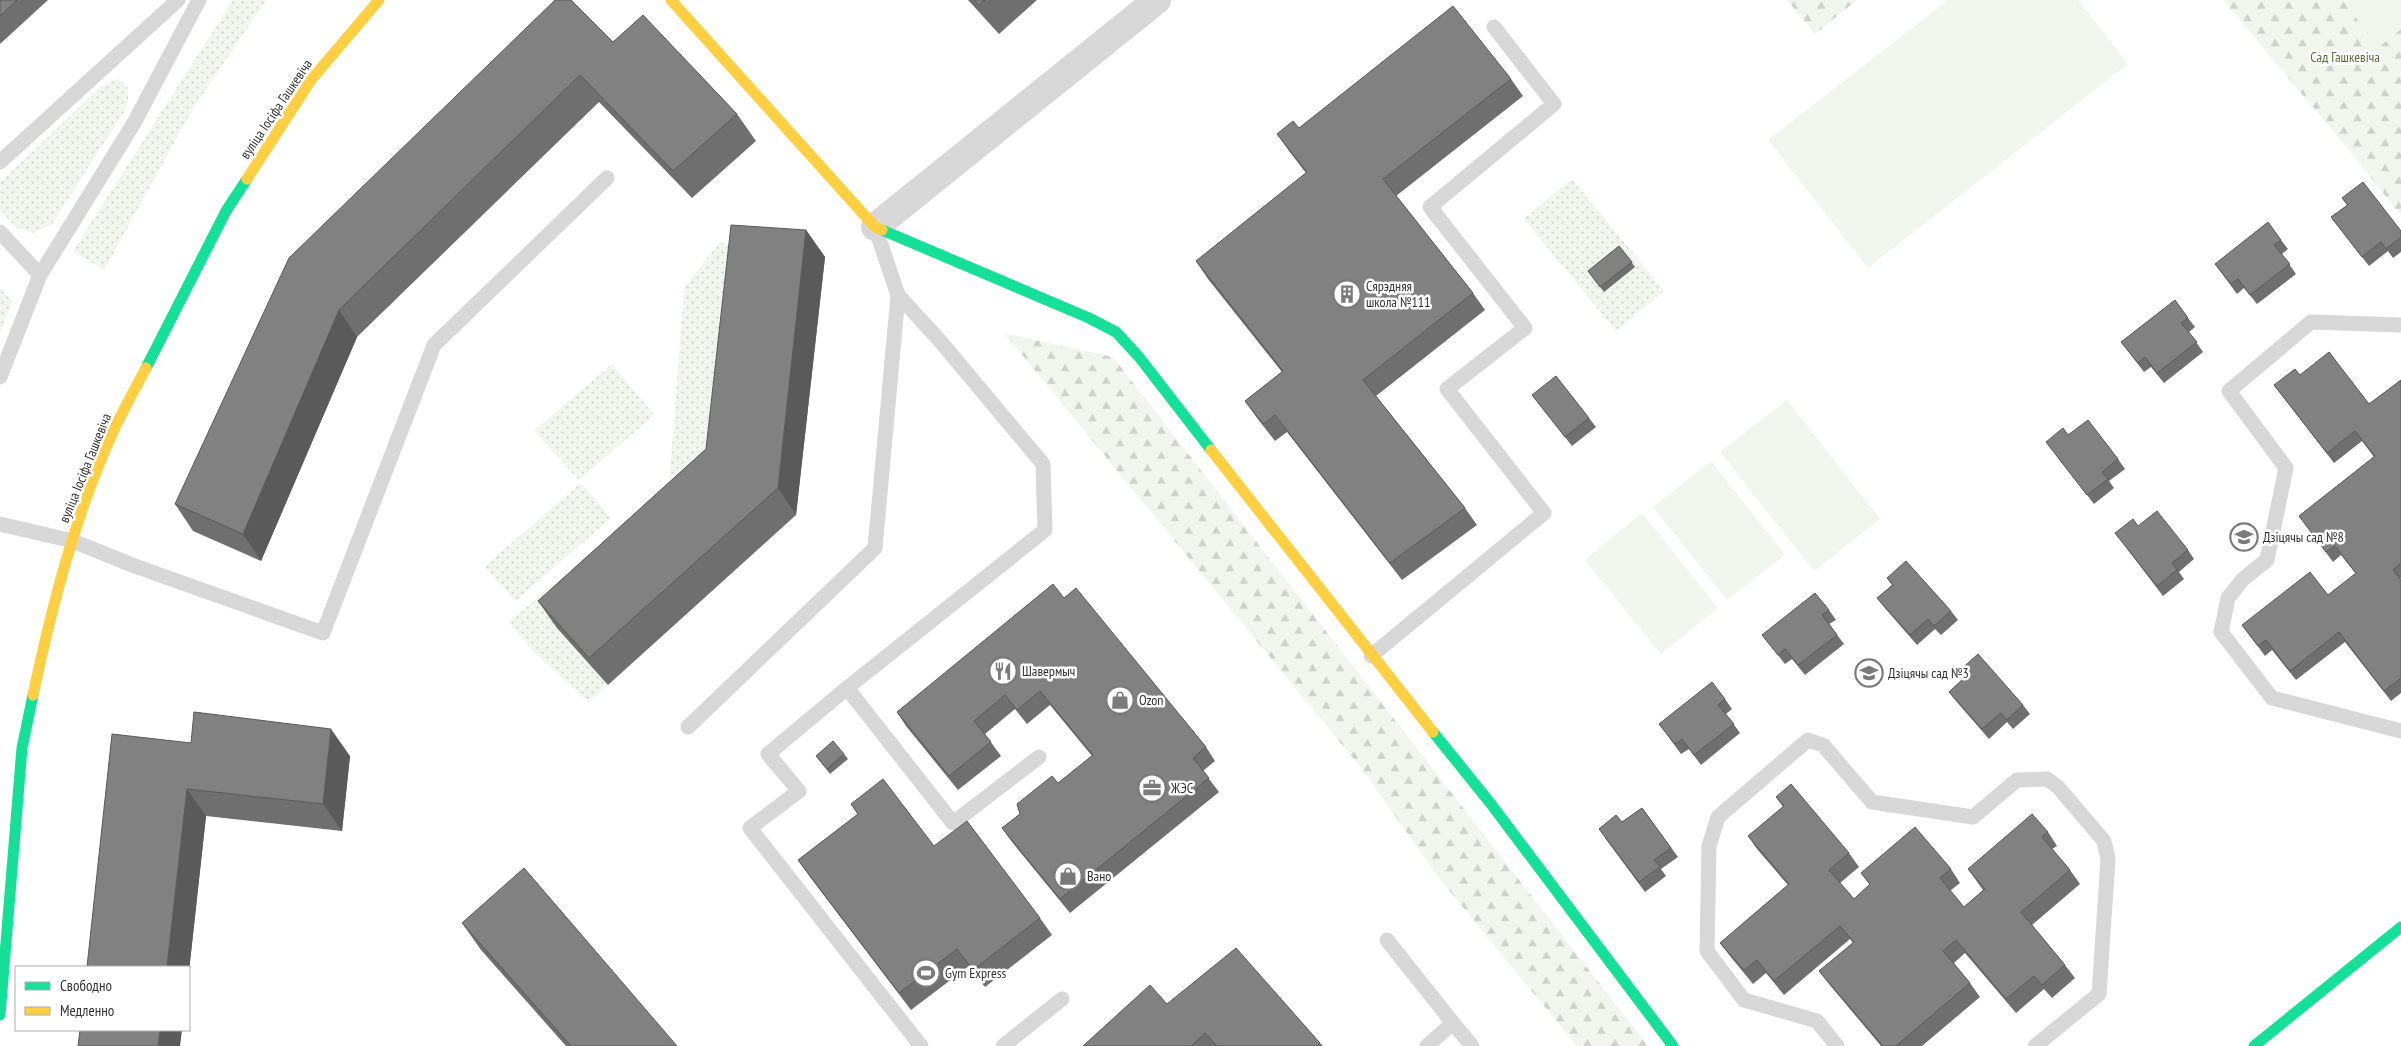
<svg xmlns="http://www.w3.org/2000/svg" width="2401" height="1046" viewBox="0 0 2401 1046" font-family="'PT Sans Narrow',sans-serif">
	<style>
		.grass { fill: url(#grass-dots) }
		.forest { fill: url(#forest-firs) }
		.garden { fill: #f1f5ed }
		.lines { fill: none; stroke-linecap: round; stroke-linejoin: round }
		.lane { stroke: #d7d7d7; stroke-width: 15 }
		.street { stroke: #d7d7d7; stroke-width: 28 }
		.fast { stroke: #16e098; stroke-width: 11 }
		.slow { stroke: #ffcf43; stroke-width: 11 }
		.wall { fill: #6f6f6f }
		.shaded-wall { fill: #5a5a5a }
		.building { fill: #818181; stroke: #5a5a5a }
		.labels { text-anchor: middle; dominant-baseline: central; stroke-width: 5; stroke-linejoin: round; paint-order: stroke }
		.park-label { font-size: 14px; fill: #56703f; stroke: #fff }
		.street-label { font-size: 14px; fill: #333; stroke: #fff }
		.poi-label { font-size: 14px; fill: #333; stroke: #fff; text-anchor: start }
	</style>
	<defs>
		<pattern id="grass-dots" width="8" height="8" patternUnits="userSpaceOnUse" patternTransform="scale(1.25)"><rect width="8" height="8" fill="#f1f5ed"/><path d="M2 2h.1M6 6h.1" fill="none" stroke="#cfd2cc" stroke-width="1.8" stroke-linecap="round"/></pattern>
		<pattern id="forest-firs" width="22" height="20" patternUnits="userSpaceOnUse" patternTransform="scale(1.25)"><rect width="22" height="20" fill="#f1f5ed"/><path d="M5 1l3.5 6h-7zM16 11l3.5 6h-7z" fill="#cfd2cc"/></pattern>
	</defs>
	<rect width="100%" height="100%" fill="#fff"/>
	<g class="grass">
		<path d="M233,0H266L192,110L104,270L73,251Z"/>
		<path d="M118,79L128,88V105L52,224L34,233L16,227L0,210V183L100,87Z"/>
		<path d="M1572,179L1664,291L1616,331L1524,219Z"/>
		<path d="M720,242L750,252L725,476L608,685L589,702L536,654L509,622L669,486L684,288Z"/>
		<path d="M0,288L12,301L0,333Z"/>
		<path d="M612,364L654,415L579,480L534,431Z"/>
		<path d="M581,483L611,518L515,601L485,566Z"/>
	</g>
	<g class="forest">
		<path d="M1787,0H1857L1815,34Z"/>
		<path d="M2223,0H2401V216L2353,155Z"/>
		<path d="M1004,333L1113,357L1648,1046H1577L1439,878L1362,769Z"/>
	</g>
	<g class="garden">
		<path d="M1948,0H2078L2128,64L1868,268L1768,140Z"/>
		<path d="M2342,0H2401V29L2379,47Z"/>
		<path d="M1787,400L1880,519L1814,571L1720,452Z"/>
		<path d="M1711,461L1785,555L1727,600L1653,507Z"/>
		<path d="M1642,513L1718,608L1661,654L1585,560Z"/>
	</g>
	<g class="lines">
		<g class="lane">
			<path d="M0,162L178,0"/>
			<path d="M0,232L40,275"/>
			<path d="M898,295L941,342L1043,464L1045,530L847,688L768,754L799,791L750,828L921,1046"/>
			<path d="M2401,325L2311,322L2229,391L2286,468L2267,560L2243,579L2228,598L2221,632L2272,698L2401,731"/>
			<path d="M0,377L40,275L134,123L199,0"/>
			<path d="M0,524L73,541L132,565L323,633L434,345L607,178"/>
			<path d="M1371,656L1544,513L1447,389L1525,328L1430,207L1554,104L1494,27"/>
			<path d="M847,688L953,823L1039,757"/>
			<path d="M688,727L875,548L898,295L875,227"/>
			<path d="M1387,940L1453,1023"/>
			<path d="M1003,1046L1062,999"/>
			<path d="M1427,1046L1453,1023L1472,1046"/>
			<path d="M1837,1046L1817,1021L1744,1000L1707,951L1709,846L1718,817L1808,740L1823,745L1872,802L1973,817L2017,780L2047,779L2058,787L2104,841L2108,859L2099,994L2035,1046"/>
		</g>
		<path class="street" d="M875,227L1157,0"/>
		<g class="fast">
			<path d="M882,230L1089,318L1116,332L1139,357L1211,450"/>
			<path d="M146,368L226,211L247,179"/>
			<path d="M1433,732L1491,804L1673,1046"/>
			<path d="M0,1015L22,748L33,695"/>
			<path d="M2254,1046L2401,927"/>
		</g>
		<g class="slow">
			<path d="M671,0L875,227L882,230"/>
			<path d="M247,179L311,80L379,0"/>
			<path d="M1211,450L1433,732"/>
			<path d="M33,695C52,606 75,515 113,432C123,410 135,389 146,368"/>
		</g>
	</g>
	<g class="wall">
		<path d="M0,0H48L0,44Z"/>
		<path d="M555,0L613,42L737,114L756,141L692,198L599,102L357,337L261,561L193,531L175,504Z"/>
		<path d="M968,0H1037L999,34Z"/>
		<path d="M1511,79L1523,96L1396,196L1473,293L1485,310L1376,396L1465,508L1477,525L1402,580L1287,432L1275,441L1257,418L1245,401L1282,372L1208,279L1196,261L1306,173L1289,151L1277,134Z"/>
		<path d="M2342,198L2401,231V252L2393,258L2388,251L2369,266L2331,217L2347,205Z"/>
		<path d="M806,230L825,257L796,515L608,685L557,628L538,601L706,449Z"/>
		<path d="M2281,240L2288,249L2282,254L2296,274L2257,304L2244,288L2237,294L2215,264Z"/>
		<path d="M1619,246L1635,267L1604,292L1588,271Z"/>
		<path d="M2188,318L2195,327L2189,332L2203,352L2164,383L2151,367L2144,372L2121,342Z"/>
		<path d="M2300,375L2369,404L2401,380V578L2400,579L2401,580V693L2391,701L2345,642L2296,680L2272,650L2265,656L2242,625L2328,595L2356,574L2341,555L2333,562L2299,516L2374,457L2362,441L2334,463L2274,385Z"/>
		<path d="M1532,395L1589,418L1596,427L1572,446Z"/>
		<path d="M2068,435L2118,459L2125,469L2109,481L2114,488L2094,504L2046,442Z"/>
		<path d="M2138,526L2188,550L2194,559L2179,572L2184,579L2163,596L2115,533Z"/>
		<path d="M1887,578L1951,611L1958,620L1941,635L1935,629L1917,645L1884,607L1877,598L1892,585Z"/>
		<path d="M1064,598L1206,747L1215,761L1203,771L1219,792L1070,913L1012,842L1002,828L1092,756L1050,705L1027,724L1015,709L985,734L1001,756L958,790L906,726L897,712Z"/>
		<path d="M1829,610L1836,620L1829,624L1844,644L1805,675L1792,659L1785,664L1762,635Z"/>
		<path d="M1958,672L2023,705L2030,714L2013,729L2007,722L1989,739L1956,701L1949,692L1963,679Z"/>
		<path d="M1725,699L1732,709L1726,714L1740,733L1701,765L1689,749L1681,754L1659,724Z"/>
		<path d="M191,743L350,756L342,831L206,816L189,971V967H87Z"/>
		<path d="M844,754L848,759L830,774L816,756Z"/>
		<path d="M1776,797L1849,853L1859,867L1840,883L1854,899L1870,885L1861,873L1951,869L1960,883L1950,891L1964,907L1983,890L1968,869L2048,832L2057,846L2052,849L2070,870L2080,884L2032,925L2065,965L2075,978L2052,998L2044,989L2016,1013L1965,953L1954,963L1970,983L1980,997L1922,1046H1881L1829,984L1819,971L1853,943L1850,939L1784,995L1766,973L1753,984L1730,956L1720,943L1788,885L1757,849L1748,836L1783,807Z"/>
		<path d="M851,804L934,846L1040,918L1052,935L985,987L969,966L911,1010L810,877L798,860L858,814Z"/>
		<path d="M1642,808L1678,857L1661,869L1666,876L1645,892L1605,838L1622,822Z"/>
		<path d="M462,923L677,1046H566L481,950Z"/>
		<path d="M1167,1004L1320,1043L1323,1046H1083Z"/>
	</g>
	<g class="shaded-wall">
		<path d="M806,230L825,257L796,515L778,488Z"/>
		<path d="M339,310L357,337L261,561L243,534Z"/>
		<path d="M331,729L350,756L342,831L323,804Z"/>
		<path d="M187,789L206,816L189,971V967H167Z"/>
		<path d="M160,1030H182L180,1046H158Z"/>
	</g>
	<g class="building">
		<path d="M0,0H17L0,16Z"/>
		<path d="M555,0H571L613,42L643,15L737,114L673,171L580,75L339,310L243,534L175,504L289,258Z"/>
		<path d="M974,0H985L979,5Z"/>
		<path d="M1453,6L1511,79L1383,179L1473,293L1363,380L1465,508L1390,563L1275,415L1263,424L1245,401L1283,371L1196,261L1307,172L1277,134L1293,121L1299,128Z"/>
		<path d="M2363,182L2401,231V237L2386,249L2381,242L2362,257L2331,217L2348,205L2342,198Z"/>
		<path d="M2268,222L2281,240L2274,245L2290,264L2250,295L2238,279L2231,284L2215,264Z"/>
		<path d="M731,225L806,230L778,488L589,658L538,601L706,449Z"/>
		<path d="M1619,246L1632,262L1600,287L1588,271Z"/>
		<path d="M2175,300L2188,318L2181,323L2197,342L2157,373L2145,357L2138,363L2121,342Z"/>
		<path d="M2329,352L2369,404L2401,380V563L2393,570L2401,580V678L2384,691L2339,632L2290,671L2266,640L2258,646L2242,625L2310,572L2328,595L2356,573L2335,546L2326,552L2299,516L2375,456L2355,431L2327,453L2274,385L2295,369L2300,375Z"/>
		<path d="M1556,376L1589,418L1565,437L1532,395Z"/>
		<path d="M2088,420L2118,459L2102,472L2108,479L2087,495L2046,442L2063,428L2068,435Z"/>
		<path d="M2157,511L2188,550L2172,563L2177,570L2157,586L2115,533L2133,519L2138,526Z"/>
		<path d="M1906,561L1951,611L1934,626L1928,619L1910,635L1877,598L1893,585L1887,578Z"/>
		<path d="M1053,584L1064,598L1076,588L1206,747L1193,758L1209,778L1060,899L1002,828L1020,814L1017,804L1052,776L1058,783L1093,755L1040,691L1017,710L1005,695L974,721L991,742L949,776L897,712Z"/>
		<path d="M1815,593L1829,610L1822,615L1837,635L1798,665L1785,649L1778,655L1762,635Z"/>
		<path d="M1978,654L2023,705L2007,720L2001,713L1982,729L1949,692L1964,678L1958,672Z"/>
		<path d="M1712,682L1725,699L1718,705L1734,724L1694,755L1682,739L1675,744L1659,724Z"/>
		<path d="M194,712L331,729L323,804L187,789L167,967H87L112,734L191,743Z"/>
		<path d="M833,741L844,754L827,769L816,756Z"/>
		<path d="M883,779L934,846L967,821L1040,918L973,970L957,949L899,993L798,860L858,814L851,804Z"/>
		<path d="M1791,784L1849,853L1829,870L1854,899L1870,884L1861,873L1915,827L1951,869L1940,878L1964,907L1985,889L1968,869L2032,814L2048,832L2042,837L2070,870L2021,912L2065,965L2042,985L2034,976L2006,999L1956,940L1943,951L1970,983L1896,1046H1883L1819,971L1854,942L1840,926L1774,981L1757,960L1744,970L1720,943L1789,884L1748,836L1784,806L1776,797Z"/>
		<path d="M1642,808L1671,848L1654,860L1660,867L1639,882L1599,829L1616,815L1622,822Z"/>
		<path d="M524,868L677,1046H571L462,923Z"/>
		<path d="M1236,948L1320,1043L1317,1046H1217L1205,1033L1191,1046H1083L1150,985L1167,1004Z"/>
		<path d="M80,1030H160L158,1046H78Z"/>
	</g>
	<defs>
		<g id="building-ring" transform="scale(1.4375)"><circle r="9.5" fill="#fff" stroke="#7a7a7a" stroke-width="1.5"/><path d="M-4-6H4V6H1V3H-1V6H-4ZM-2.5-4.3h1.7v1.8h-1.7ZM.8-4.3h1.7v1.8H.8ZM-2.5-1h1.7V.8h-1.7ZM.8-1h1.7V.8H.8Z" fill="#7a7a7a"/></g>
		<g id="school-ring" transform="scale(1.4375)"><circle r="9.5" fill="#fff" stroke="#7a7a7a" stroke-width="1.5"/><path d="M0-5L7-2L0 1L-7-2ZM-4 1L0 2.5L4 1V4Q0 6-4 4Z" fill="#7a7a7a"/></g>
		<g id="restaurant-ring" transform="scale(1.4375)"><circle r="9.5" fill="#fff" stroke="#7a7a7a" stroke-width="1.5"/><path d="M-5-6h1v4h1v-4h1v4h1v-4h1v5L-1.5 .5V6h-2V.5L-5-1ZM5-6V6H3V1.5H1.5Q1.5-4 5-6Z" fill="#7a7a7a"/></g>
		<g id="shop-ring" transform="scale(1.4375)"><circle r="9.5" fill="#fff" stroke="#7a7a7a" stroke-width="1.5"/><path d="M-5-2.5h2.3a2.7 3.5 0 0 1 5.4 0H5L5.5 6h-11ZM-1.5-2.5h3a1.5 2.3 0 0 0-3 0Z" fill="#7a7a7a"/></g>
		<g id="office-ring" transform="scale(1.4375)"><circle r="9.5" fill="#fff" stroke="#7a7a7a" stroke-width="1.5"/><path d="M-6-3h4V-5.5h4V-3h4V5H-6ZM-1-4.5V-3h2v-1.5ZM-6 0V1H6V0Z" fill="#7a7a7a"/></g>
		<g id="stadium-ring" transform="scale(1.4375)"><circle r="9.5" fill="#fff" stroke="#7a7a7a" stroke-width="1.5"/><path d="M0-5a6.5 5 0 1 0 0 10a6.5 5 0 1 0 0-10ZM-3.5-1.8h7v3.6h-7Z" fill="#7a7a7a"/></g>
	</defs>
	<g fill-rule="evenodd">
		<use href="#building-ring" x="1347" y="294"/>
		<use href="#school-ring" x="2244" y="537"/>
		<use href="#restaurant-ring" x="1003" y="671"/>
		<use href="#school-ring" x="1869" y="673"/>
		<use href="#shop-ring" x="1120" y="700"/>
		<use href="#office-ring" x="1152" y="788"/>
		<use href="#shop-ring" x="1068" y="876"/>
		<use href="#stadium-ring" x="926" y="973"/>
	</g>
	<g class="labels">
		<g class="park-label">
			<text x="2345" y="57">Сад Гашкевіча</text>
		</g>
		<g class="street-label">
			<text transform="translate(276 109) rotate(-56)">вуліца Іосіфа Гашкевіча</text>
			<text transform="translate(85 468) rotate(-68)">вуліца Іосіфа Гашкевіча</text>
		</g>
		<g class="poi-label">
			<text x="1366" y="286">Сярэдняя<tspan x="1366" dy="16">школа №111</tspan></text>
			<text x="2263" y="537">Дзіцячы сад №8</text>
			<text x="1022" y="671">Шавермыч</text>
			<text x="1888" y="673">Дзіцячы сад №3</text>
			<text x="1139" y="700">Ozon</text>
			<text x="1171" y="788">ЖЭС</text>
			<text x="1087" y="876">Вано</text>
			<text x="945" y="973">Gym Express</text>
		</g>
	</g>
	<rect x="15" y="966" width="175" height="65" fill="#ffffff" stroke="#adadad"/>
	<rect x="25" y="982" width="25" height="8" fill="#16e098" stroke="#adadad"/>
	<text x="60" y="991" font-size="15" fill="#333333">Свободно</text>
	<rect x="25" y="1007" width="25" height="8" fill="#ffcf43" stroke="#adadad"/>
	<text x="60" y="1016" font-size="15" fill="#333333">Медленно</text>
</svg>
